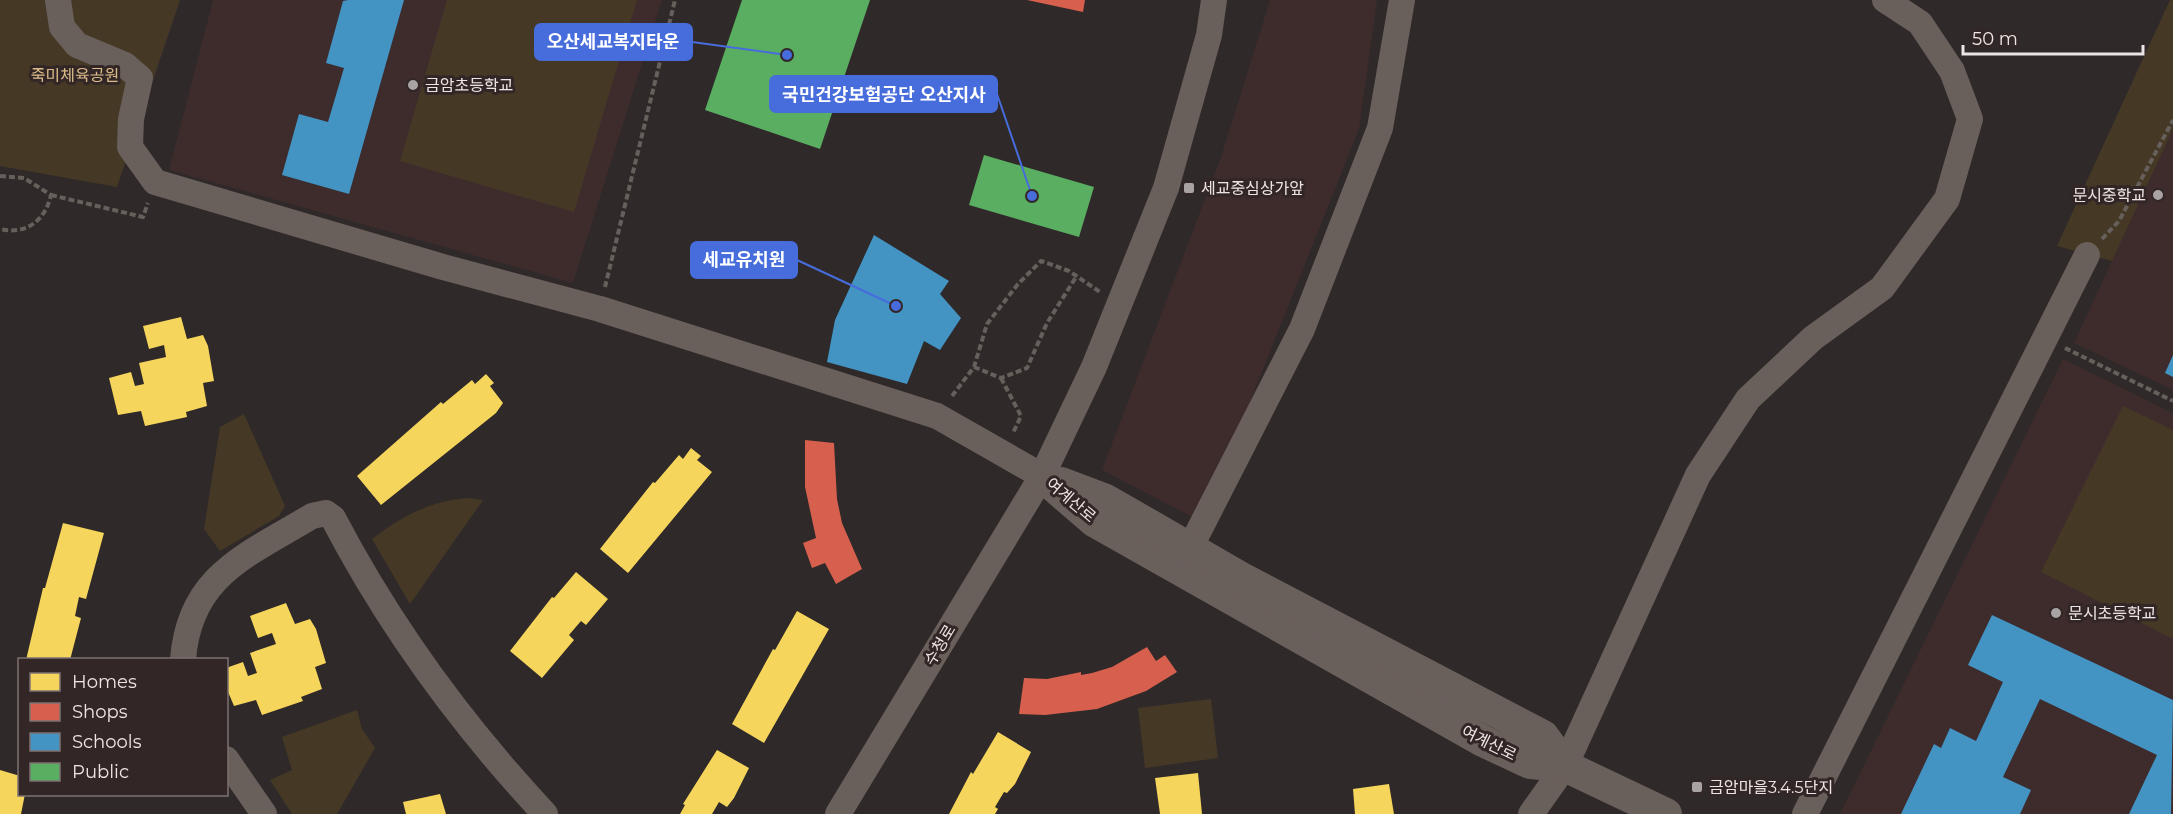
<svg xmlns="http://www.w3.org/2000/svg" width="2173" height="814" viewBox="0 0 2173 814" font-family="Montserrat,'Noto Sans KR',sans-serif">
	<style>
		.built { fill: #3e2c2d }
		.green { fill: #453926 }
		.homes { fill: #f6d55c }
		.shops { fill: #d6604d }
		.schools { fill: #4393c3 }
		.public { fill: #5aae61 }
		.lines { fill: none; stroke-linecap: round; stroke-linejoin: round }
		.path { stroke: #665f5b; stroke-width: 4; stroke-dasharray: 6 3; stroke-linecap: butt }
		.minor { stroke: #695f5b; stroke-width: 26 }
		.tertiary { stroke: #695f5b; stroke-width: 32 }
		.poi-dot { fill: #aaa3a3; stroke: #322626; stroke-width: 2 }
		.labels { text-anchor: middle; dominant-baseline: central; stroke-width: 6; stroke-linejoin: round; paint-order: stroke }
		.park-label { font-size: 16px; fill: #dcbd8a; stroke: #322626 }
		.poi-label { font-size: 16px; fill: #ede5e5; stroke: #322626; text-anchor: start }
		.street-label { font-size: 16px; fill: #ede5e5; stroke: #322626 }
		.leader { fill: none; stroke: #476cdb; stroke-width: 2 }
		.callout-dot { fill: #476cdb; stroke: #322626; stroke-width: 2 }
		.callout { fill: #476cdb; stroke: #476cdb; stroke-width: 2 }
		.callout-label { font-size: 18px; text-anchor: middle; font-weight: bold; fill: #fff }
	</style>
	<rect width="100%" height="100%" fill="#2f2929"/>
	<g class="built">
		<path d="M213,0H662L573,283L169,170Z"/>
		<path d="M1270,0H1377L1359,129L1202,522L1102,470L1221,157Z"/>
		<path d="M2173,129V390L2074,343Z"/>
		<path d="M2063,359L2173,413V814H1840Z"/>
	</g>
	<g class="green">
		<path d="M0,0H180L117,187L0,166Z"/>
		<path d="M447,0H637L574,212L400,161Z"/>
		<path d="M2170,0H2173V129L2112,261L2057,246Z"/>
		<path d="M2123,406L2173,430V639L2041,572Z"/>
		<path d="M244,414L285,506L279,516L220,551L204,529L220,427Z"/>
		<path d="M468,498L483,500L410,604L372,539C402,516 430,501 468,498Z"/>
		<path d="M1211,699L1218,758L1145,768L1138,708Z"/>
		<path d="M357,710L362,729L375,748L337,814H292L270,780L292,770L282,737Z"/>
	</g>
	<g class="homes">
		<path d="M181,317L187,339L203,335L208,346L214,381L203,383L207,406L186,412L187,417L145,426L141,411L118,415L109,378L131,372L135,386L144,384L139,363L166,357L164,345L149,349L143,326Z"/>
		<path d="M486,374L494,383L490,386L503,403L496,413L381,505L357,476L441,402L443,404L472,380L475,384Z"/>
		<path d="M691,448L701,456L697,460L712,472L628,573L600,549L653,482L655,483L679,455L683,459Z"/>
		<path d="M63,523L104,533L86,599L79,597L75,616L81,618L70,660H26L43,588H45Z"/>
		<path d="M576,572L608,599L586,625L581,621L569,635L574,640L542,678L510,651L552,597L554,598Z"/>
		<path d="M286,603L295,624L310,619L316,629L326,663L315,667L322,689L301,697L303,701L262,715L256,700L234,706L226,687V668L243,662L248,676L257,673L250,653L276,644L272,633L258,638L250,616Z"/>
		<path d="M797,611L829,629L764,743L732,724L773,649L775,650Z"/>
		<path d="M998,732L1031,752L1015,784L1007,793L1004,792L995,807L998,809L995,814H949L971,772L973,774Z"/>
		<path d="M717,750L749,768L734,798L727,807L719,802L712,814H680L685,805L683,804Z"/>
		<path d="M0,770L20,776V794H25L21,814H0Z"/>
		<path d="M1198,773L1202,814H1160L1155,778Z"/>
		<path d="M1389,784L1394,814H1355L1353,789Z"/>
		<path d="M440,794L446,814H406L403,802Z"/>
	</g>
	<g class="shops">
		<path d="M1027,0H1085L1083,12Z"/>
		<path d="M805,440L834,443L837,499L842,523L862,569L836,584L825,563L812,568L803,543L816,538L805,487Z"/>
		<path d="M1147,647L1156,661L1165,655L1177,672L1146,691L1097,709L1045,715L1019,714L1024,678L1047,679L1081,672V675L1092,673L1112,667Z"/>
	</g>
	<g class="schools">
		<path d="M348,0H404L349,194L282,175L299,114L328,122L344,68L326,63L343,1Z"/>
		<path d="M874,235L949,281L940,294L961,318L940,350L924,341L907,384L827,362L835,320Z"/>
		<path d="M2173,355V377L2165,373Z"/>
		<path d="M1992,615L2173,700L2171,814H2129L2157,755L2040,699L2003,777L2031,790L2020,814H1901L1934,744L1941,748L1950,728L1976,741L2003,682L1968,665Z"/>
	</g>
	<g class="public">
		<path d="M742,0H870L820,149L705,110Z"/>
		<path d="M984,155L1094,187L1079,237L969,205Z"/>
	</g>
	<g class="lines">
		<g class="path">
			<path d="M0,176L24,178L51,195C45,221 26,235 0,229"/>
			<path d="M51,195L143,217L148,203"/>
			<path d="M2102,239L2119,221L2173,120"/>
			<path d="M605,287L675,0"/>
			<path d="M2065,348L2173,401"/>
			<path d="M974,367L1001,378L1027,368L1047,323L1076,277"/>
			<path d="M1001,378L1021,416L1013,433"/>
			<path d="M952,396L974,367L987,324L1018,284L1041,261L1069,271L1100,292"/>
		</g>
		<g class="minor">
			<path d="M58,0L62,27L77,45L125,65L140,78L131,119L130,147L155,182L443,267L600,309L937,416L1042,476"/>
			<path d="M1190,548L1302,329L1380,128L1402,0"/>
			<path d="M183,660C189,575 248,555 312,516L326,513L333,518C390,627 461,724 545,814"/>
			<path d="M226,759L264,814"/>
			<path d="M838,814L1042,476L1094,367L1166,188L1209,35L1214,0"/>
			<path d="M1531,814L1565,766L1698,475L1748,399L1813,338L1882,288L1947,199L1970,119L1952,71L1920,23L1885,0"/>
			<path d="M1805,814L2087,255"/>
		</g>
		<g class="tertiary">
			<path d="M1042,476L1094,521L1483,741L1530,763L1565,766L1666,814"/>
			<path d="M1061,483L1106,500L1245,580L1543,736L1565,766"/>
		</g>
	</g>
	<g class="poi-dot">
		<circle cx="413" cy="85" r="6"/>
		<rect x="1183" y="182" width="12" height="12" rx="3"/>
		<circle cx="2158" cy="195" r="6"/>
		<circle cx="2056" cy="613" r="6"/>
		<rect x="1691" y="781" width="12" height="12" rx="3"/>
	</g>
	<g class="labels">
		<g class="park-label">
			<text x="75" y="75">죽미체육공원</text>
		</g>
		<g class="poi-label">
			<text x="425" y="85">금암초등학교</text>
			<text x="1201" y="188">세교중심상가앞</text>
			<text x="2146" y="195" text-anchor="end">문시중학교</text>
			<text x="2068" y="613">문시초등학교</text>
			<text x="1709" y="787">금암마을3.4.5단지</text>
		</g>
		<g class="street-label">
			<text transform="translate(1071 500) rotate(40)">여계산로</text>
			<text transform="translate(940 645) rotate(-59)">수청로</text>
			<text transform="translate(1489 743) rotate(26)">여계산로</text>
		</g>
	</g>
	<path class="leader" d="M787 55L692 42M1032 196L997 94M896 306L797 260"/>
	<g class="callout-dot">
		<circle cx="787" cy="55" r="6"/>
		<circle cx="1032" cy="196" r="6"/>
		<circle cx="896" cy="306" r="6"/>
	</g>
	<g class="callout">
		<rect x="535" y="24" width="157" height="36" rx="6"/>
		<rect x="770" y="76" width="227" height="36" rx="6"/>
		<rect x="691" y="242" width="106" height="36" rx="6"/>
	</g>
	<g class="callout-label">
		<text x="613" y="48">오산세교복지타운</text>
		<text x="884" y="101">국민건강보험공단 오산지사</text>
		<text x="744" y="266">세교유치원</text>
	</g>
	<rect x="18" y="658" width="210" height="138" fill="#322626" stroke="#7d7272" stroke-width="1.5"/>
	<rect x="30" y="673" width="30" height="18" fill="#f6d55c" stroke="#7d7272" stroke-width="1.5"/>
	<text x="72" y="688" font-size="18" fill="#ede5e5">Homes</text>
	<rect x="30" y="703" width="30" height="18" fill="#d6604d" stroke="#7d7272" stroke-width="1.5"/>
	<text x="72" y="718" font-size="18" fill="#ede5e5">Shops</text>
	<rect x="30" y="733" width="30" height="18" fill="#4393c3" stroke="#7d7272" stroke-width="1.5"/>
	<text x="72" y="748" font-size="18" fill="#ede5e5">Schools</text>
	<rect x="30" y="763" width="30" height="18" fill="#5aae61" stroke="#7d7272" stroke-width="1.5"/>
	<text x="72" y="778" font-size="18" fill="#ede5e5">Public</text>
	<path d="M1963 45v9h180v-9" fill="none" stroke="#ede5e5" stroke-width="3"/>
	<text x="1972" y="45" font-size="18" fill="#ede5e5" stroke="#322626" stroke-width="4.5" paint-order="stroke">50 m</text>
</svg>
